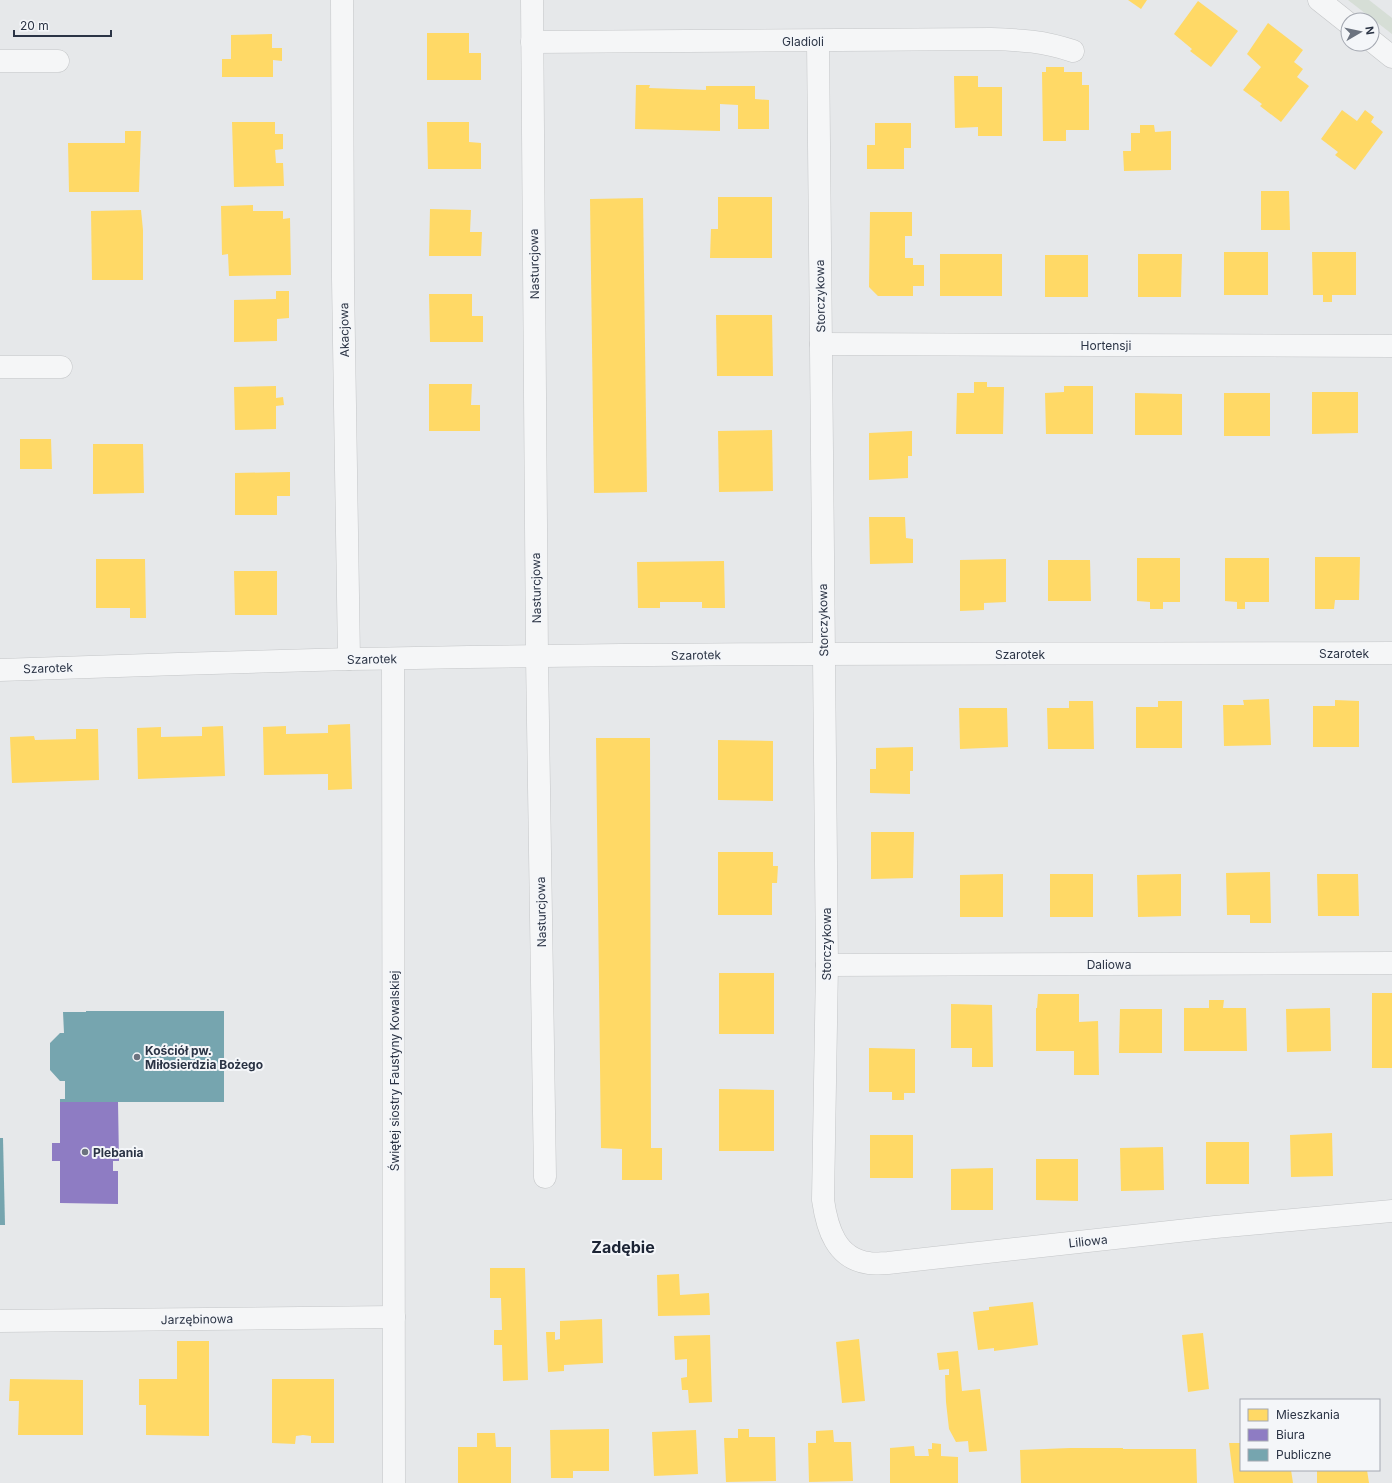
<svg xmlns="http://www.w3.org/2000/svg" width="1392" height="1483" viewBox="0 0 1392 1483" font-family="Inter,sans-serif">
	<style>
		.green { fill: #d6ded6 }
		.homes { fill: #ffd966 }
		.offices { fill: #8e7cc3 }
		.public { fill: #76a5af }
		.lines { fill: none; stroke-linecap: round; stroke-linejoin: round }
		.street-casing { stroke: #c4c6c8; stroke-width: 23 }
		.street { stroke: #f5f6f7; stroke-width: 22 }
		.poi-dot { fill: #6c737f; stroke: #f4f6f9; stroke-width: 1.5 }
		.labels { text-anchor: middle; dominant-baseline: central; stroke-width: 4; stroke-linejoin: round; paint-order: stroke }
		.street-label { font-size: 12px; fill: #2b3445; stroke: #f4f6f9 }
		.poi-label { font-size: 12px; font-weight: bold; fill: #2b3445; stroke: #f4f6f9; text-anchor: start }
		.district-label { font-size: 16px; font-weight: bold; fill: #1d2536; stroke: #f4f6f9 }
	</style>
	<rect width="100%" height="100%" fill="#e6e8ea"/>
	<path class="green" d="M1348,0H1369L1392,18V34Z"/>
	<g class="homes">
		<path d="M1128,0H1147L1141,9Z"/>
		<path d="M1198,1L1238,31L1211,67L1190,51L1192,49L1174,34Z"/>
		<path d="M1268,23L1303,50L1294,62L1303,69L1297,77L1309,86L1281,122L1260,106L1262,104L1243,90L1261,67L1247,54Z"/>
		<path d="M427,33H469V53H481V80H427Z"/>
		<path d="M272,34V48H282V61L273,60V77H222V59H231V35Z"/>
		<path d="M1046,67H1064V72H1082V85H1089V130H1066V141H1043L1042,72H1046Z"/>
		<path d="M954,76H978V87H1002V136H978V127L955,128Z"/>
		<path d="M636,85H650L649,88L706,90V86H755V99L769,100V129H738V105L720,104V131L635,129Z"/>
		<path d="M1342,110L1357,121L1365,110L1374,117L1371,122L1383,132L1355,170L1335,155L1338,152L1321,139Z"/>
		<path d="M232,122H275V134H283V149L275,150L276,163H283L284,186L234,187Z"/>
		<path d="M427,122H469V142L481,143V169H428Z"/>
		<path d="M875,123H911V148H904V169H867V145H875Z"/>
		<path d="M1140,125H1154L1155,132L1171,131V170L1124,171L1123,151H1131V133H1140Z"/>
		<path d="M125,131H141L139,192H69L68,143H125Z"/>
		<path d="M1261,191H1289L1290,230H1261Z"/>
		<path d="M718,197H772V258H710L711,229H718Z"/>
		<path d="M643,198L647,492L594,493L590,199Z"/>
		<path d="M253,205V211H283V219L290,218L291,275L229,276L228,254L222,255L221,206Z"/>
		<path d="M430,209L471,210L470,232H482L481,256H429Z"/>
		<path d="M141,210L143,230V280H92L91,211Z"/>
		<path d="M870,212H912V236H905V258H913V265H924V286H913V296H878L869,287Z"/>
		<rect x="1224" y="252" width="44" height="43"/>
		<path d="M1312,252H1356V295H1332V302H1323V295H1313Z"/>
		<rect x="940" y="254" width="62" height="42"/>
		<path d="M1138,254H1182L1181,297H1138Z"/>
		<rect x="1045" y="255" width="43" height="42"/>
		<path d="M276,291H289V318L277,319V341L234,342V300L276,299Z"/>
		<path d="M429,294H472V316H483V342H430Z"/>
		<path d="M716,315H772L773,376H717Z"/>
		<path d="M974,382H987V387H1004L1003,434H956L957,393H974Z"/>
		<path d="M429,384H472L471,405H480V431H429Z"/>
		<path d="M276,386V398L283,397L284,405L276,406V429L235,430L234,387Z"/>
		<path d="M1064,386H1093V434H1046L1045,393L1064,392Z"/>
		<path d="M1312,392H1358V433L1312,434Z"/>
		<path d="M1135,393L1182,394V435H1135Z"/>
		<rect x="1224" y="393" width="46" height="43"/>
		<path d="M772,430L773,491L719,492L718,431Z"/>
		<path d="M912,431V456H908V478L869,480V433Z"/>
		<path d="M20,439H51L52,469H20Z"/>
		<path d="M93,444H143L144,493L93,494Z"/>
		<path d="M290,472V496H277V515H235V473Z"/>
		<path d="M869,517H905L906,538L913,539V563L870,564Z"/>
		<path d="M1315,557H1360L1359,600H1335L1334,609H1315Z"/>
		<path d="M1137,558H1180V602H1163V609H1150V602L1137,601Z"/>
		<path d="M1225,558H1269V602H1245V609H1237V602L1225,601Z"/>
		<path d="M96,559H145L146,618H130V608H96Z"/>
		<path d="M1006,559V602L984,603V610L960,611V560Z"/>
		<path d="M1048,560H1090L1091,601H1048Z"/>
		<path d="M724,561L725,608H702V602H660V608H638L637,562Z"/>
		<path d="M234,571H277V615H235Z"/>
		<path d="M1269,699L1271,745L1224,746L1223,705H1244L1243,700Z"/>
		<path d="M1335,700L1359,701V747H1313V706H1335Z"/>
		<path d="M1069,701H1093L1094,749H1048L1047,708H1069Z"/>
		<path d="M1158,701H1182V748H1136V707H1158Z"/>
		<path d="M959,708H1007L1008,747L960,749Z"/>
		<path d="M350,724L352,789L328,790V774L264,775L263,727L286,726V734L328,733V725Z"/>
		<path d="M223,726L225,776L138,779L137,728L161,727V737L202,736V727Z"/>
		<path d="M76,729H98L99,780L12,783L10,737L34,736L35,740L76,739Z"/>
		<path d="M596,738H650L651,1148H662V1180H622V1149L601,1148Z"/>
		<path d="M718,740L773,741V801L718,800Z"/>
		<path d="M913,747V771H910V794L870,793V769H876V748Z"/>
		<path d="M871,832H914L913,878L871,879Z"/>
		<path d="M718,852H773V866H778L777,883H772V915H718Z"/>
		<path d="M1270,872L1271,923H1250V915H1227L1226,873Z"/>
		<path d="M1003,874V917H960V875Z"/>
		<rect x="1050" y="874" width="43" height="43"/>
		<path d="M1181,874V916L1138,917L1137,875Z"/>
		<path d="M1317,874H1358L1359,916H1318Z"/>
		<rect x="719" y="973" width="55" height="61"/>
		<rect x="1372" y="993" width="20" height="75"/>
		<path d="M1038,994H1079V1022L1098,1021L1099,1075H1074V1051H1036V1008H1037Z"/>
		<path d="M1209,1000H1224L1223,1008H1246L1247,1051H1184V1008H1209Z"/>
		<path d="M951,1004L992,1005L993,1067H972V1048H951Z"/>
		<path d="M1330,1008L1331,1051L1287,1052L1286,1009Z"/>
		<path d="M1120,1009H1162V1053H1119Z"/>
		<path d="M869,1048L915,1049V1093H904V1100H892V1092H869Z"/>
		<path d="M719,1089L774,1090V1151H719Z"/>
		<path d="M1332,1133L1333,1176L1291,1177L1290,1135Z"/>
		<rect x="870" y="1135" width="43" height="43"/>
		<rect x="1206" y="1142" width="43" height="42"/>
		<path d="M1163,1147L1164,1190L1121,1191L1120,1148Z"/>
		<path d="M1036,1159H1078V1201L1036,1200Z"/>
		<path d="M993,1168V1210H951V1169Z"/>
		<path d="M490,1268H525L528,1380L503,1381L502,1345H494V1330H502L501,1298H490Z"/>
		<path d="M679,1274L680,1295L709,1293L710,1315L658,1316L657,1275Z"/>
		<path d="M1033,1302L1038,1345L994,1351V1348L978,1350L973,1312L989,1310V1307Z"/>
		<path d="M602,1319L603,1363L564,1365V1371L548,1372L546,1332H555V1340L560,1339V1321Z"/>
		<path d="M1203,1333L1209,1389L1188,1392L1182,1335Z"/>
		<path d="M710,1335L712,1402L689,1403L688,1390H682L681,1378L687,1377V1359L675,1360L674,1336Z"/>
		<path d="M859,1339L865,1401L842,1403L836,1342Z"/>
		<path d="M177,1341H209V1436L146,1435V1405H139V1379H177Z"/>
		<path d="M958,1351L962,1391L980,1389L987,1451L969,1452L968,1441L956,1442L949,1429L946,1402L945,1375H949V1369L939,1370L937,1353Z"/>
		<path d="M10,1379L83,1380V1435H18L19,1401H9Z"/>
		<path d="M272,1379H334V1443H311V1436L303,1435L296,1436L295,1444L272,1443Z"/>
		<path d="M609,1429V1471H573V1478H551L550,1430Z"/>
		<path d="M738,1429H749V1437H775L776,1481L726,1482L724,1438H738Z"/>
		<path d="M696,1430L698,1474L654,1476L652,1432Z"/>
		<path d="M833,1430L834,1442H851L853,1481L809,1482L808,1443H816V1431Z"/>
		<path d="M477,1433H495L496,1447H511V1483H458V1447H477Z"/>
		<path d="M932,1443L941,1444V1456L958,1457V1483H890V1448L914,1446L915,1456H929L928,1449H932Z"/>
		<path d="M1229,1443H1241V1470H1291L1293,1483H1234Z"/>
		<path d="M1070,1448H1123V1449H1196L1197,1483H1021L1020,1450Z"/>
		<path d="M1317,1470H1367L1369,1483H1317Z"/>
	</g>
	<path class="offices" d="M60,1102H118L119,1161H113V1171H118V1204L60,1203V1161H52V1143H60Z"/>
	<g class="public">
		<path d="M86,1011H224V1102H60V1099H65V1081H60L50,1070V1043L60,1033H64L63,1012H86Z"/>
		<path d="M0,1138H3L5,1225H0Z"/>
	</g>
	<g class="lines">
		<g class="street-casing">
			<g id="street">
				<path d="M342,0L343,279L349,659"/>
				<path d="M532,0L537,657L545,1177"/>
				<path d="M1319,0L1348,23"/>
				<path d="M818,41L827,965L823,1200C827,1228 836,1259 869,1263C875,1264 882,1263 888,1263L1215,1227L1392,1211"/>
				<path d="M1372,41L1392,57"/>
				<path d="M532,42L991,39C1022,40 1043,41 1073,51"/>
				<path d="M0,61H58"/>
				<path d="M821,344L1392,346"/>
				<path d="M0,367H61"/>
				<path d="M393,659L394,1483"/>
				<path d="M0,670C117,666 233,662 350,659C697,652 1045,654 1392,653"/>
				<path d="M827,965L1392,963"/>
				<path d="M0,1321L394,1317"/>
			</g>
		</g>
		<use href="#street" class="street"/>
	</g>
	<g class="poi-dot">
		<circle cx="137" cy="1057" r="4"/>
		<circle cx="85" cy="1152" r="4"/>
	</g>
	<g class="labels">
		<g class="street-label">
			<text x="803" y="41">Gladioli</text>
			<text transform="translate(534 264) rotate(-91)">Nasturcjowa</text>
			<text transform="translate(820 296) rotate(-91)">Storczykowa</text>
			<text transform="translate(344 330) rotate(-91)">Akacjowa</text>
			<text x="1106" y="345">Hortensji</text>
			<text transform="translate(536 588) rotate(-91)">Nasturcjowa</text>
			<text transform="translate(823 620) rotate(-91)">Storczykowa</text>
			<text x="1344" y="653">Szarotek</text>
			<text x="1020" y="654">Szarotek</text>
			<text transform="translate(696 655) rotate(-1)">Szarotek</text>
			<text transform="translate(372 659) rotate(-1)">Szarotek</text>
			<text transform="translate(48 668) rotate(-2)">Szarotek</text>
			<text transform="translate(541 912) rotate(-91)">Nasturcjowa</text>
			<text transform="translate(826 944) rotate(-90)">Storczykowa</text>
			<text x="1109" y="964">Daliowa</text>
			<text transform="translate(394 1071) rotate(-90)">Świętej siostry Faustyny Kowalskiej</text>
			<text transform="translate(1088 1241) rotate(-6)">Liliowa</text>
			<text transform="translate(197 1319) rotate(-1)">Jarzębinowa</text>
		</g>
		<g class="poi-label">
			<text x="145" y="1050">Kościół pw.<tspan x="145" dy="14">Miłosierdzia Bożego</tspan></text>
			<text x="93" y="1152">Plebania</text>
		</g>
		<g class="district-label">
			<text x="623" y="1247">Zadębie</text>
		</g>
	</g>
	<rect x="1240" y="1399" width="140" height="72" fill="#f4f6f9" stroke="#a4a8b1"/>
	<rect x="1248" y="1409" width="20" height="12" fill="#ffd966" stroke="#a4a8b1"/>
	<text x="1276" y="1419" font-size="12" fill="#2b3445">Mieszkania</text>
	<rect x="1248" y="1429" width="20" height="12" fill="#8e7cc3" stroke="#a4a8b1"/>
	<text x="1276" y="1439" font-size="12" fill="#2b3445">Biura</text>
	<rect x="1248" y="1449" width="20" height="12" fill="#76a5af" stroke="#a4a8b1"/>
	<text x="1276" y="1459" font-size="12" fill="#2b3445">Publiczne</text>
	<g transform="translate(1360 32) rotate(81)"><circle r="19" fill="#f4f6f9" stroke="#a4a8b1"/>
	<path d="M0-3L7 15L0 10L-7 15Z" fill="#6c737f"/>
	<text y="-6" font-size="11" font-weight="bold" text-anchor="middle" fill="#2b3445">N</text>
	</g>
	<path d="M14 30v6h97v-6" fill="none" stroke="#2b3445" stroke-width="2"/>
	<text x="20" y="30" font-size="12" fill="#2b3445" stroke="#f4f6f9" stroke-width="3" paint-order="stroke">20 m</text>
</svg>
